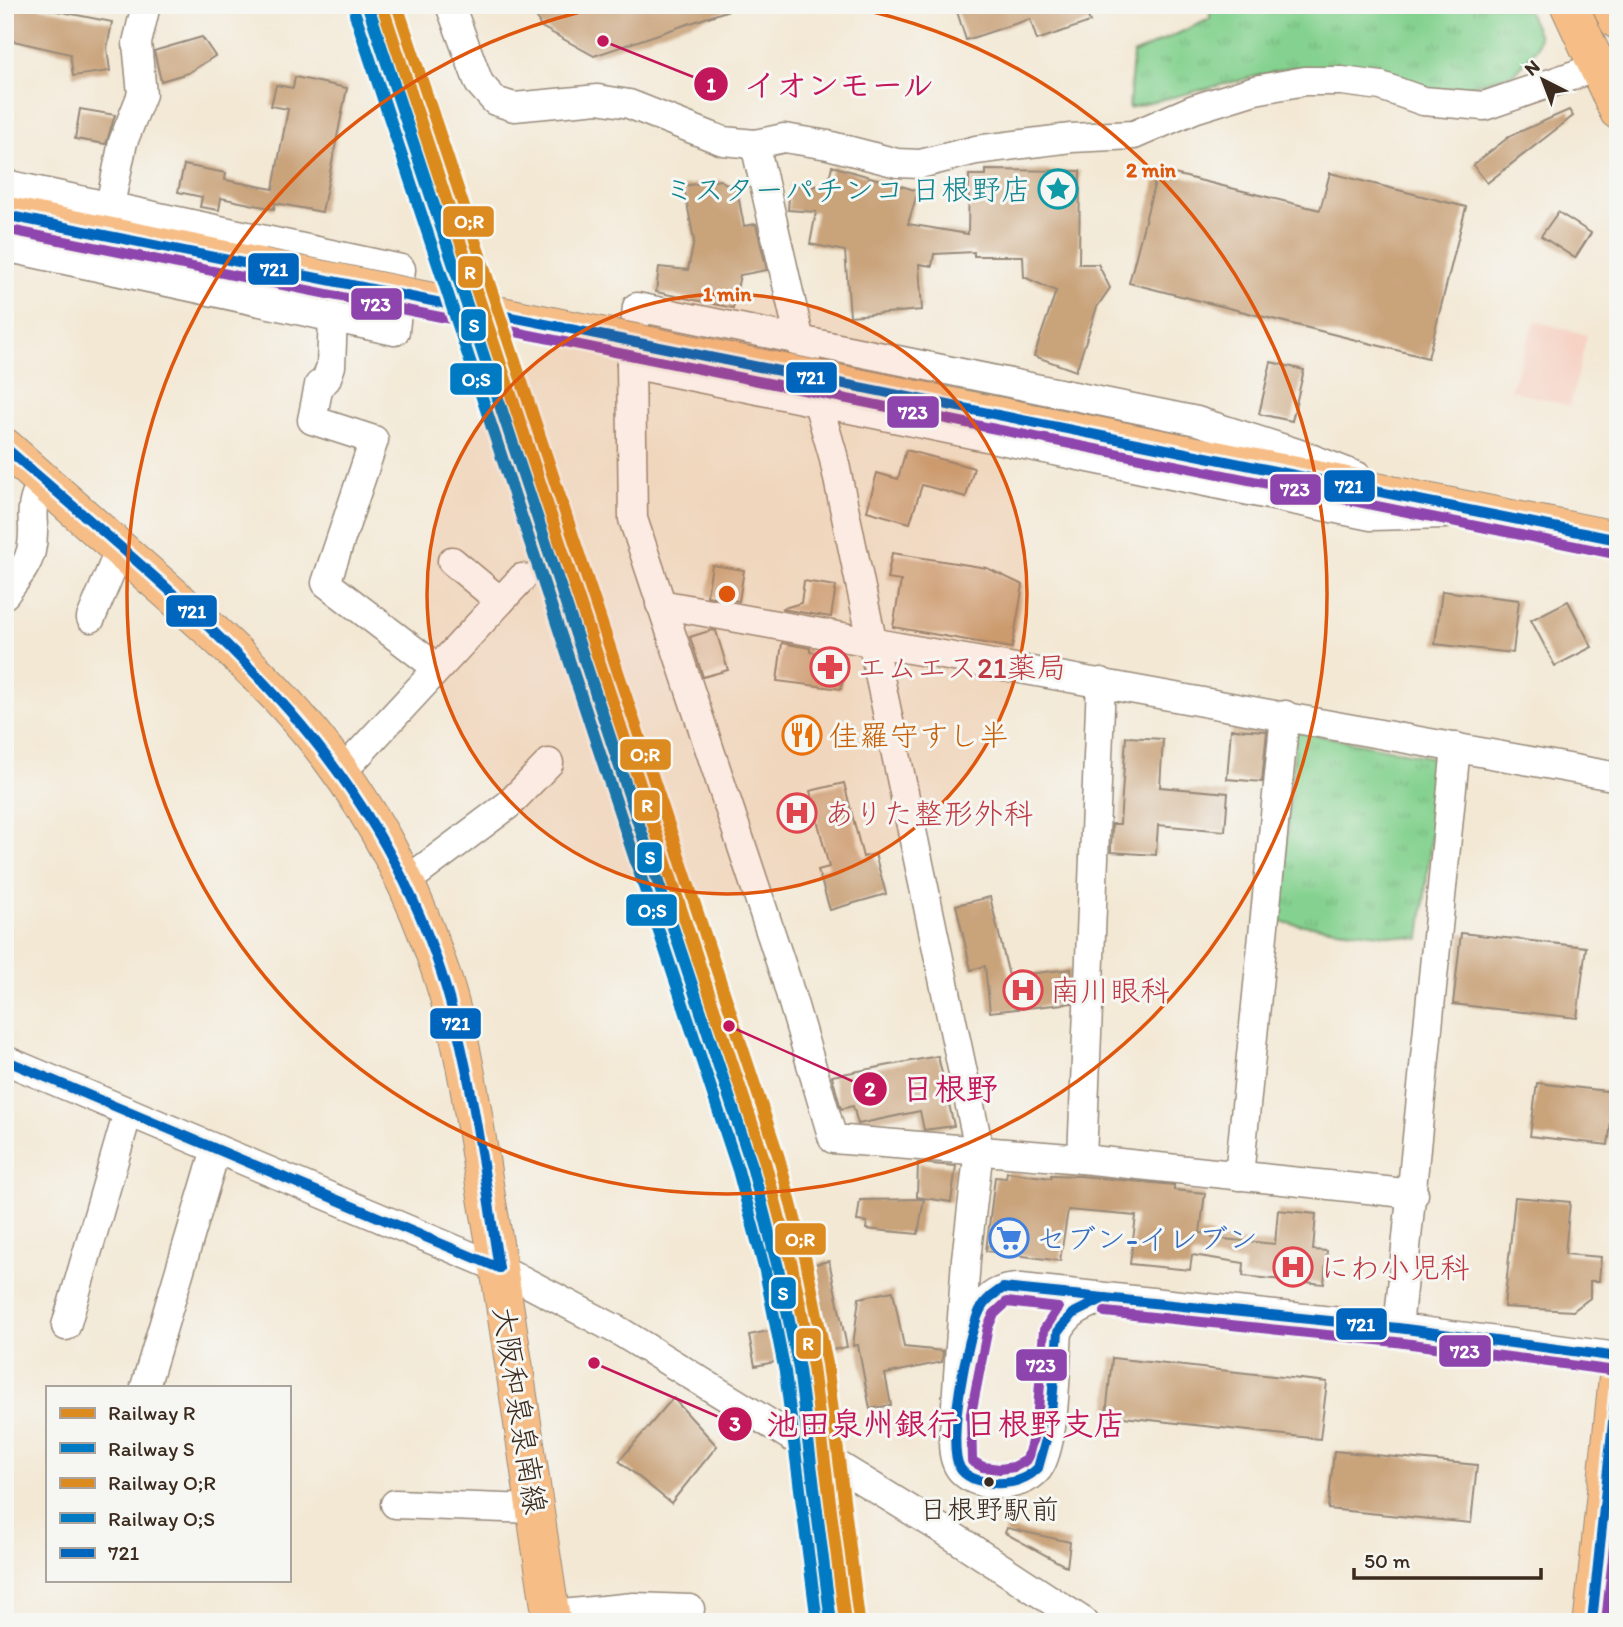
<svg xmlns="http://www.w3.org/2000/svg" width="1623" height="1627" viewBox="0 0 1623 1627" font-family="Itim,'Klee One',sans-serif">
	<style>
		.built { fill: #f6d2c4 }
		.grass { fill: url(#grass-tufts); stroke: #607e57; stroke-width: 2 }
		.building { fill: #c9a37a }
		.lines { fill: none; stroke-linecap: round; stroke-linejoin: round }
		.minor-casing { stroke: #978979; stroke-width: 31 }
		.major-casing { stroke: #978979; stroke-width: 39 }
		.minor { stroke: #fff; stroke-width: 28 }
		.major { stroke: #f6be86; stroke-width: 37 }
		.major-bridge-casing { stroke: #978979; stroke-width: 39; stroke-linecap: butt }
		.major-bridge { stroke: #f6be86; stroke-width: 37 }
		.bus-1-casing { stroke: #f6f6f2; stroke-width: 16 }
		.bus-2-casing { stroke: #f6f6f2; stroke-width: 16 }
		.bus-1 { stroke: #0065bd; stroke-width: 10 }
		.bus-2 { stroke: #8e44ad; stroke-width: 10 }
		.rail-1-casing { stroke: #f6f6f2; stroke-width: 18 }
		.rail-2-casing { stroke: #f6f6f2; stroke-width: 18 }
		.rail-3-casing { stroke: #f6f6f2; stroke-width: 18 }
		.rail-4-casing { stroke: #f6f6f2; stroke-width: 18 }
		.rail-1 { stroke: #db8b1f; stroke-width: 12 }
		.rail-2 { stroke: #007ac2; stroke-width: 12 }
		.rail-3 { stroke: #db8b1f; stroke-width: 12 }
		.rail-4 { stroke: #007ac2; stroke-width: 12 }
		.ring { fill: none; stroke: #df570d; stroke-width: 3.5 }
		.bus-dot { fill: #3b2a1e; stroke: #f6f6f2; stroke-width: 2.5 }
		.labels { text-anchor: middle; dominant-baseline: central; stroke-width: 6; stroke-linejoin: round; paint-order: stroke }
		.bus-label { font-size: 28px; fill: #3b2a1e; stroke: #f6f6f2 }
		.culture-label { font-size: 30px; fill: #0d838f; stroke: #f6f6f2; text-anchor: end }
		.health-label { font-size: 30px; fill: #be3a42; stroke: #f6f6f2; text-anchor: start }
		.food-label { font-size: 30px; fill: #c56008; stroke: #f6f6f2; text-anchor: start }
		.shop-label { font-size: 30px; fill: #366cbe; stroke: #f6f6f2; text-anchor: start }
		.street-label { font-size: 30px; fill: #3b2a1e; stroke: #f6f6f2 }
		.centre { fill: #df570d; stroke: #f6f6f2; stroke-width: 3.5 }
		.ring-label { font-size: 21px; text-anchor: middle; font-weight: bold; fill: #df570d; stroke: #f6f6f2; stroke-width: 6; stroke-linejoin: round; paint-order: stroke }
		.leader { fill: none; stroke: #c2185b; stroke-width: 2.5 }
		.callout-dot { fill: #c2185b; stroke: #f6f6f2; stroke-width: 2.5 }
		.mark-label { font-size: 21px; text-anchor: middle; font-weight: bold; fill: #fff }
		.callout-label { font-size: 32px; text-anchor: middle; font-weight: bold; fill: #c2185b; stroke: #f6f6f2; stroke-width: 6; stroke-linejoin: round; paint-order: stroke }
		.line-badge { stroke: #f6f6f2; stroke-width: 2.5 }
		.badge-label { font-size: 19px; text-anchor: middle; font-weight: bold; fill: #fff }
	</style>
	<defs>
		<pattern id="grass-tufts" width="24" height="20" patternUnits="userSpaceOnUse" patternTransform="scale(1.75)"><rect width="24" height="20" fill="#85d290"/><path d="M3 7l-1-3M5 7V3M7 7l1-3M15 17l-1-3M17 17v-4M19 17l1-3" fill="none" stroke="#74b47c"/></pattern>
	</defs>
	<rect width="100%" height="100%" fill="#f6f6f2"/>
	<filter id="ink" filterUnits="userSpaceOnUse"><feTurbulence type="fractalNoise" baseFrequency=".0143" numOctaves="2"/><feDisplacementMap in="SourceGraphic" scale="14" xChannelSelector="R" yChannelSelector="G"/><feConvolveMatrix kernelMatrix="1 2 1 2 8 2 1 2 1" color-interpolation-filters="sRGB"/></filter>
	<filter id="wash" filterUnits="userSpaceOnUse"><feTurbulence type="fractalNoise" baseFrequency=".00686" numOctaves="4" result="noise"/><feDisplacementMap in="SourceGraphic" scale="28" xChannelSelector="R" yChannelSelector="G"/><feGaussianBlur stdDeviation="1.57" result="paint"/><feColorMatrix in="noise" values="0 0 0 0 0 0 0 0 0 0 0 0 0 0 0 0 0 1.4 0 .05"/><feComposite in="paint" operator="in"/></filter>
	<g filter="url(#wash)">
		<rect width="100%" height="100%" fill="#f3e8d4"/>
		<path class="built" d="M1535,321L1587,335L1570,406L1510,390Z"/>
		<g class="grass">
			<path d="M1210,5H1525L1539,36L1537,48L1515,73L1442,95L1384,72L1293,67L1129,108L1133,54L1210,19Z"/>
			<path d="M1296,731L1440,759L1420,939L1279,922Z"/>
		</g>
		<g id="blocks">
			<g class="building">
				<path d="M5,5H27L112,22L107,48L110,71L73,76L70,54L5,39Z"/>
				<path d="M533,5H732V9L594,56L540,26Z"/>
				<path d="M955,5H1084L1090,22L1037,40L1030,19L966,40Z"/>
				<path d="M202,37L215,56L188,73L161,81L154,51Z"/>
				<path d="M295,77L347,88L322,212L275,203L274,209L221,198L219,210L200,207L202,197L178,192L184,165L226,173L225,180L273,189L288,109L271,106L276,85L293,88Z"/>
				<path d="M80,109L115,115L106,144L75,139Z"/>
				<path d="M1569,110L1573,116L1487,183L1473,165L1510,136Z"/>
				<path d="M832,166L918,191L908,224L968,234L969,175H986V170L1080,171L1079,264H1098L1110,288L1097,307L1076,371L1034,356L1056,291L1024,277L1023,256H974V252L934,254L932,266L919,264L922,310L850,316L845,251L810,244L816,212L788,210L790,184L827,187Z"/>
				<path d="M1158,170L1320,210L1330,173L1466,207L1428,358L1129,283Z"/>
				<path d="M720,180L737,190L744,226L756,224L767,270L740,275L733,308L656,292L659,267L688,270L694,241L684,186Z"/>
				<path d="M1558,212L1591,233L1575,258L1541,236Z"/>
				<path d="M1271,362L1304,370L1292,421L1259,414Z"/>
				<path d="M906,450L974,468L966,497L922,485L910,523L867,511L877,473L898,479Z"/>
				<path d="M892,553L987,568L1023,585L1012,648L893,627L901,581L887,579Z"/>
				<path d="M712,565L744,570L739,601L707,596Z"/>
				<path d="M804,581L836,586L831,617L781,609L801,603Z"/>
				<path d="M1442,591L1519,600L1513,653L1435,644Z"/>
				<path d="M1568,601L1592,647L1555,666L1531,620Z"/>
				<path d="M712,630L716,631L728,670L703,677L690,637Z"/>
				<path d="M782,643L810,648V652L846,658L841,689L777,681Z"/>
				<path d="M1231,729L1267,731L1262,782L1227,779Z"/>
				<path d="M1126,737L1163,739L1160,787L1228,793L1225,831L1158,825L1156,855L1111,852L1112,824H1120Z"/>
				<path d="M844,783L863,857L875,854L886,894L830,910L818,870L829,867L810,791Z"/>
				<path d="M990,897L1009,976L1071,969L1072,1003L990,1012L985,966L971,970L956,905Z"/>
				<path d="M1461,933L1586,947L1577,1018L1453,1004Z"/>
				<path d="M938,1056L954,1126L924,1130L920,1111L858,1124L853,1106L841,1109L832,1076Z"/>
				<path d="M1537,1083L1615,1092L1608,1145L1530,1136Z"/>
				<path d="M918,1163L956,1166L951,1202L917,1197Z"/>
				<path d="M1007,1172L1051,1178V1175L1080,1176L1174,1185V1190L1205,1193L1200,1233L1212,1234V1238L1275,1244L1278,1210L1316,1214L1313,1250L1327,1251L1324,1284L1243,1276L1244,1263L1192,1255L1190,1270L1130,1264L1136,1216L1068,1210L1060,1261L986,1251L995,1177L1006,1178Z"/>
				<path d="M1515,1197L1570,1202L1565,1254L1601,1257L1599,1281H1590V1298L1573,1311L1504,1307Z"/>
				<path d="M924,1199L918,1234L866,1229L867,1222L857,1221L860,1200Z"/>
				<path d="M829,1261L847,1347L755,1366L749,1335L783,1328L772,1273Z"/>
				<path d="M893,1291L904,1347L943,1351L942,1362L885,1374L891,1405L870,1409L858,1345L853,1346L859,1298Z"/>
				<path d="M1112,1358L1327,1382L1320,1439L1106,1415Z"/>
				<path d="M673,1398L717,1446L671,1503L619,1461Z"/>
				<path d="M1334,1451L1477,1465L1471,1523L1328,1509Z"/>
				<path d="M1007,1528L1070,1542L1067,1567L1005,1533Z"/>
			</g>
		</g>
	</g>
	<g filter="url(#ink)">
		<use href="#blocks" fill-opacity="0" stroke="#978979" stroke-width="2"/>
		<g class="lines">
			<g class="minor-casing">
				<g id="minor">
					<path d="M450,5L479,83L495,101L514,107L598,99L629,104L723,141L755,144L784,138L828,145L897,163L920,164L976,150L1071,138L1134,135L1194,109L1255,90L1305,81H1342L1381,86L1423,101L1484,106L1618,60"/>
					<path d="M755,144L800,341L833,455L979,1149L966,1259L955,1420"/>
					<path d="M5,184L401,269L395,331L5,247"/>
					<path d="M110,205L123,142L142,94L137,43L146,5"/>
					<path d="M333,317L331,366L326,380L319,385L312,420L374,440L326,583L437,668"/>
					<path d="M631,364L1371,516L1446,514"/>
					<path d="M1357,476L1297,453L1197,421L637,307L631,364L633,519L786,979L833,1139L1082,1159L1414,1194"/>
					<path d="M452,561L500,601"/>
					<path d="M5,594C15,580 27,567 31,551C38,520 24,514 43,481"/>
					<path d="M660,604L1618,777"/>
					<path d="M91,618L120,549"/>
					<path d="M341,773L522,578"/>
					<path d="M404,883L508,805L549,763"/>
					<path d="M5,1060L499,1268L619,1331L948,1533L1084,1622"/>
					<path d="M1082,1159L1101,682"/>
					<path d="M1239,1176L1285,715"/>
					<path d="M66,1326L128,1112"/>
					<path d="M1398,1328L1456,747"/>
					<path d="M973,1338C980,1308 985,1288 1021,1288L1398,1328L1618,1357"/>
					<path d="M145,1387L216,1149"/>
					<path d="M959,1402C955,1420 947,1454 961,1470C978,1490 1028,1490 1041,1464C1056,1434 1055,1367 1058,1332C1069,1311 1083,1306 1104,1298"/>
					<path d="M395,1504L535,1509"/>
					<path d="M551,1615L634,1607L690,1609"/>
				</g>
			</g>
			<g class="major-casing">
				<g id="major">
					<path d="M1569,5L1618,111"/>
					<path d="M1611,5L1618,21"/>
					<path d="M5,215L262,267"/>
					<path d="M899,396L1618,540"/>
					<path d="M5,447C58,494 110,541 163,587C221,639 282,693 329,756C378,821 416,896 441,973C466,1048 475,1128 488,1206C513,1344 530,1483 552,1622"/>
					<path d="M1592,1622L1618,1372"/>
				</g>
			</g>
			<use href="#minor" class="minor"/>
			<use href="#major" class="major"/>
			<g class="major-bridge-casing">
				<path id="major-bridge" d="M262,267L899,396"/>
			</g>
			<use href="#major-bridge" class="major-bridge"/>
			<g class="bus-1-casing">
				<g id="bus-1">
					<path d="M5,215L1618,540"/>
					<path d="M5,447C184,604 364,736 441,972C472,1068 483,1169 499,1268"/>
					<path d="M5,1060L499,1268"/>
					<path d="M1003,1288L1104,1298L1072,1314L1058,1332L1050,1425L1038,1468C1026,1480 1010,1484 994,1483C982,1482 967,1479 960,1468C946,1443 967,1337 980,1310C985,1300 994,1294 1003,1288Z"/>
					<path d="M1104,1298L1398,1328L1618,1357"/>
					<path d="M1592,1622L1618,1374"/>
				</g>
			</g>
			<g class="bus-2-casing">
				<g id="bus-2">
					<path d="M5,229L1615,554"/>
					<path d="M1007,1302L1058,1308L1044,1330L1037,1423L1027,1460L1014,1467L1000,1469L983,1467L972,1461L971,1414L988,1327L994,1314Z"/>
					<path d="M1105,1312L1396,1342L1616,1371"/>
					<path d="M1606,1622L1618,1510"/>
				</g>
			</g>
			<use href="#bus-1" class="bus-1"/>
			<use href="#bus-2" class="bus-2"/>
			<g class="rail-1-casing">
				<path id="rail-1" d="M382,5L765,1162L792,1265L813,1367L845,1622"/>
			</g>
			<g class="rail-2-casing">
				<path id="rail-2" d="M369,9L752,1166L778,1268L799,1369L831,1622"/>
			</g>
			<g class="rail-3-casing">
				<path id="rail-3" d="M397,5L779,1158L806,1261L827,1364L859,1620"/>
			</g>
			<g class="rail-4-casing">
				<path id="rail-4" d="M355,14L738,1170L765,1271L785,1372L817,1622"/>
			</g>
			<use href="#rail-1" class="rail-1"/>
			<use href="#rail-2" class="rail-2"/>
			<use href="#rail-3" class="rail-3"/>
			<use href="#rail-4" class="rail-4"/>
		</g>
	</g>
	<circle cx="727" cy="594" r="300" fill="#df570d" fill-opacity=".12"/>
	<g class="ring">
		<circle cx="727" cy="594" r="300"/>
		<path d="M847 6A600 600 0 1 1 607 6"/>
	</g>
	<defs>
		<g id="sight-ring" transform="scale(2.0125)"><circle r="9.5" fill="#f6f6f2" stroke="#0f9aa8" stroke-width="1.5"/><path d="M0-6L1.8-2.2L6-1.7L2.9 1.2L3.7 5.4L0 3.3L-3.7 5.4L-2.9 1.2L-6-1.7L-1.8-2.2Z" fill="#0f9aa8"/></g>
		<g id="pharmacy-ring" transform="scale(2.0125)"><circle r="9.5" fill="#f6f6f2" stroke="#e0444e" stroke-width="1.5"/><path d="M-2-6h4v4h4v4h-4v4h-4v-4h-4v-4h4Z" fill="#e0444e"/></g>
		<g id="restaurant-ring" transform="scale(2.0125)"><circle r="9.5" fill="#f6f6f2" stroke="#e8710a" stroke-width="1.5"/><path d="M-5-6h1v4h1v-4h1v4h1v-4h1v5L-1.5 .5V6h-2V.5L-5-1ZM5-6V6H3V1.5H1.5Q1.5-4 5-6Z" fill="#e8710a"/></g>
		<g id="hospital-ring" transform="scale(2.0125)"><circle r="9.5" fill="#f6f6f2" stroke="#e0444e" stroke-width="1.5"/><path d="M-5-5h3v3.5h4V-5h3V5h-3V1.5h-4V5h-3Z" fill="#e0444e"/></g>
		<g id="supermarket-ring" transform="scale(2.0125)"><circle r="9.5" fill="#f6f6f2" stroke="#3f7fe0" stroke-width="1.5"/><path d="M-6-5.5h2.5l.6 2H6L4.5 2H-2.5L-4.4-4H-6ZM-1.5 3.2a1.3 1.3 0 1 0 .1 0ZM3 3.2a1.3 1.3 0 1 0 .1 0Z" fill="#3f7fe0"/></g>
	</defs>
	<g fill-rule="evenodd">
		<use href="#sight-ring" x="1058" y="189"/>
		<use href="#pharmacy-ring" x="830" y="667"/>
		<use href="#restaurant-ring" x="802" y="735"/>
		<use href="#hospital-ring" x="797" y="813"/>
		<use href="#hospital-ring" x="1023" y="990"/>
		<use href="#supermarket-ring" x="1009" y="1238"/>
		<use href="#hospital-ring" x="1293" y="1267"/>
	</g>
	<circle class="bus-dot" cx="989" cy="1482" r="6"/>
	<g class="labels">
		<g class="bus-label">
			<text x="989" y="1509">日根野駅前</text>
		</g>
		<g class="culture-label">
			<text x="1031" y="189">ミスターパチンコ 日根野店</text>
		</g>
		<g class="health-label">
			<text x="857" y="667">エムエス21薬局</text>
			<text x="824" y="813">ありた整形外科</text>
			<text x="1050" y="990">南川眼科</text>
			<text x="1320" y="1267">にわ小児科</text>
		</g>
		<g class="food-label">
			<text x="829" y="735">佳羅守すし半</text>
		</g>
		<g class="shop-label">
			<text x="1036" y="1238">セブン-イレブン</text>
		</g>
		<g class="street-label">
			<text transform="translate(520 1410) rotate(81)">大阪和泉泉南線</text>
		</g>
	</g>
	<circle cx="727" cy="594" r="10" class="centre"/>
	<g class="ring-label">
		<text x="1151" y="177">2 min</text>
		<text x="727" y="301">1 min</text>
	</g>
	<path class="leader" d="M603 41L711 84M729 1026L870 1089M594 1363L735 1424"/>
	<g class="callout-dot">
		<circle cx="603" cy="41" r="7"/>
		<circle cx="729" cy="1026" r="7"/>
		<circle cx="594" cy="1363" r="7"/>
		<circle cx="711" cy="84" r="18"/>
		<circle cx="870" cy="1089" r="18"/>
		<circle cx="735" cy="1424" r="18"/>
	</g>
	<g class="mark-label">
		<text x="711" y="92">1</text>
		<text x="870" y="1096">2</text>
		<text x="735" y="1431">3</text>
	</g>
	<g class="callout-label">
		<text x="839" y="96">イオンモール</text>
		<text x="950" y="1100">日根野</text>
		<text x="946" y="1435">池田泉州銀行 日根野支店</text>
	</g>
	<g class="line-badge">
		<rect x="442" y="205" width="53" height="33" rx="7" fill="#db8b1f"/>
		<rect x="247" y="252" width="53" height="34" rx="7" fill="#0065bd"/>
		<rect x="457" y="255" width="27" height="34" rx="7" fill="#db8b1f"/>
		<rect x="350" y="287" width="53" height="34" rx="7" fill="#8e44ad"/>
		<rect x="460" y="308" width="27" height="34" rx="7" fill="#007ac2"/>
		<rect x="785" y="361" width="53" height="33" rx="7" fill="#0065bd"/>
		<rect x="449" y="362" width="54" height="34" rx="7" fill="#007ac2"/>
		<rect x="886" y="395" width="54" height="34" rx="7" fill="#8e44ad"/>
		<rect x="1323" y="469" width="53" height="34" rx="7" fill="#0065bd"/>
		<rect x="1269" y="473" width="53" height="33" rx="7" fill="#8e44ad"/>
		<rect x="165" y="594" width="53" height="34" rx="7" fill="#0065bd"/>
		<rect x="619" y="738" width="53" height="33" rx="7" fill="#db8b1f"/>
		<rect x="633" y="789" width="28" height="33" rx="7" fill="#db8b1f"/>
		<rect x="636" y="841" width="27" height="33" rx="7" fill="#007ac2"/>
		<rect x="625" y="893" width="53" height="34" rx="7" fill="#007ac2"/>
		<rect x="429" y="1007" width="53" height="33" rx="7" fill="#0065bd"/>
		<rect x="774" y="1222" width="53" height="34" rx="7" fill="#db8b1f"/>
		<rect x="770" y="1276" width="27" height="34" rx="7" fill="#007ac2"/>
		<rect x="1335" y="1307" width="53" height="34" rx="7" fill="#0065bd"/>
		<rect x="795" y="1327" width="27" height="33" rx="7" fill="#db8b1f"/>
		<rect x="1438" y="1334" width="54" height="34" rx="7" fill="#8e44ad"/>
		<rect x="1015" y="1348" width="53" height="34" rx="7" fill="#8e44ad"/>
	</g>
	<g class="badge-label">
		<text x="469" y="228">O;R</text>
		<text x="274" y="276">721</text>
		<text x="470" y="279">R</text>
		<text x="376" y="311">723</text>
		<text x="474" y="332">S</text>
		<text x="811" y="384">721</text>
		<text x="476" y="386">O;S</text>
		<text x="913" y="419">723</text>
		<text x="1349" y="493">721</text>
		<text x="1295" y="496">723</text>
		<text x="192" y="618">721</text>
		<text x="645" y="761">O;R</text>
		<text x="647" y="812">R</text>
		<text x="650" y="864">S</text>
		<text x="652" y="917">O;S</text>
		<text x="456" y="1030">721</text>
		<text x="800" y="1246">O;R</text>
		<text x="783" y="1300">S</text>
		<text x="1361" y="1331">721</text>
		<text x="808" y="1350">R</text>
		<text x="1465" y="1358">723</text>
		<text x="1041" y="1372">723</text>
	</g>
	<rect width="1623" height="1627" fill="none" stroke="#f6f6f2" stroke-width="28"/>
	<rect x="46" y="1386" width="245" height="196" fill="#f6f6f2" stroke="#aba49d" stroke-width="2"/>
	<rect x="60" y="1408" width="35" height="10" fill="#db8b1f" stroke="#aba49d" stroke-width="2"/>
	<text x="108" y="1420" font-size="21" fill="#3b2a1e">Railway R</text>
	<rect x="60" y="1443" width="35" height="10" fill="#007ac2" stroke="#aba49d" stroke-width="2"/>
	<text x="108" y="1456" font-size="21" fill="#3b2a1e">Railway S</text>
	<rect x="60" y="1478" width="35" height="10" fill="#db8b1f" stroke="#aba49d" stroke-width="2"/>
	<text x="108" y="1490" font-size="21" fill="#3b2a1e">Railway O;R</text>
	<rect x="60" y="1513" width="35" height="10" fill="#007ac2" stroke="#aba49d" stroke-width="2"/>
	<text x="108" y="1526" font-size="21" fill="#3b2a1e">Railway O;S</text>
	<rect x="60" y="1548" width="35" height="10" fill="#0065bd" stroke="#aba49d" stroke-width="2"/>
	<text x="108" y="1560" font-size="21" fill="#3b2a1e">721</text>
	<g transform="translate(1543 80) rotate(318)" stroke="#f6f6f2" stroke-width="5" paint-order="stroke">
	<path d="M0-5L12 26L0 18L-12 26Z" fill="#3b2a1e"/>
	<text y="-10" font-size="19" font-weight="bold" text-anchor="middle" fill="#3b2a1e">N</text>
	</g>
	<path d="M1354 1568v10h187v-10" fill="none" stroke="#3b2a1e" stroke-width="3.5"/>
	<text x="1364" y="1568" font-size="21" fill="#3b2a1e" stroke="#f6f6f2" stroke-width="5" paint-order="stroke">50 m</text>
</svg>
